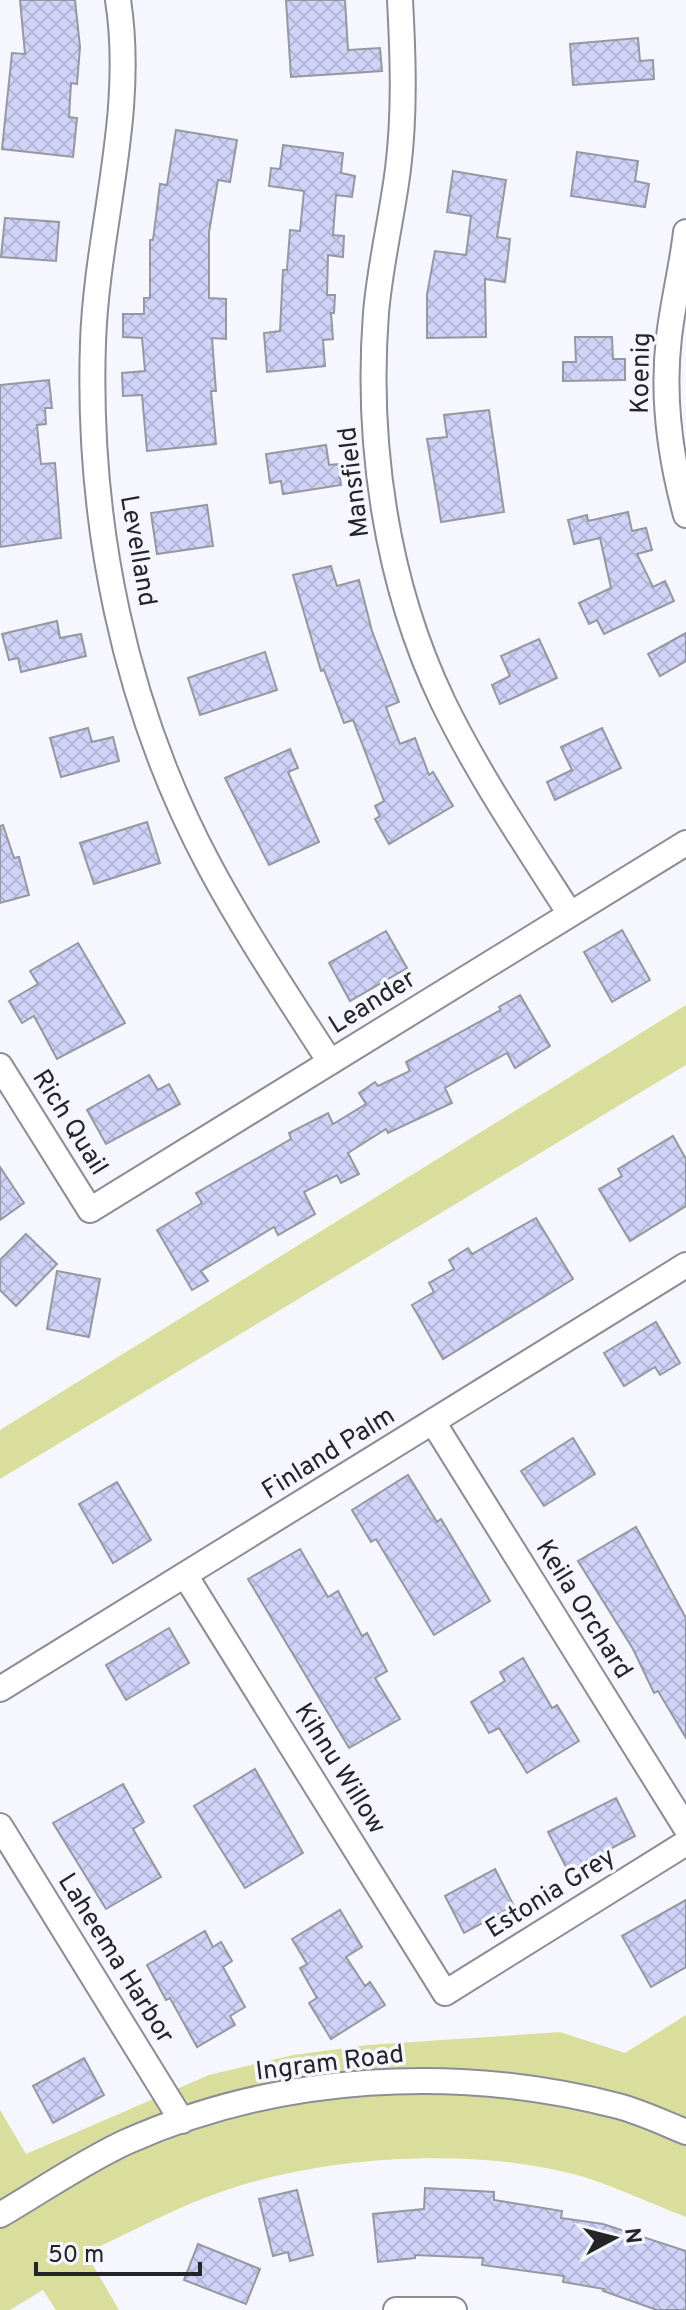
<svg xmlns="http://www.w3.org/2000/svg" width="686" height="2310" viewBox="0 0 686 2310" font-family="Overpass,sans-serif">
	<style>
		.grass { fill: #dade9c }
		.building { fill: url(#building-cross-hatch); stroke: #9597a1; stroke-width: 2 }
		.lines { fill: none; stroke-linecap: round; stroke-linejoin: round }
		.minor-casing { stroke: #8c8d97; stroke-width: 28 }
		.minor { stroke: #fff; stroke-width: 24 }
		.labels { text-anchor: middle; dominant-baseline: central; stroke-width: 7; stroke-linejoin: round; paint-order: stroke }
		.street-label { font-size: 26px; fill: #242529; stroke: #f6f7fe }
	</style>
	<defs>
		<pattern id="building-cross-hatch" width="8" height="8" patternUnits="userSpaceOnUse" patternTransform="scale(2)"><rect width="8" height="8" fill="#cfd3f7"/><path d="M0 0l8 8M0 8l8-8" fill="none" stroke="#b2b5d4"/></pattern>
	</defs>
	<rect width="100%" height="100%" fill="#f6f7fe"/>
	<g class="grass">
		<path d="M686,1005V1065L0,1479V1430Z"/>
		<path d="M686,2015V2217C652,2204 618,2188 584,2177C477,2146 323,2155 218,2193C173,2209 129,2233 86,2253L119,2310H56L43,2290L10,2310H0V2110L26,2154L209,2075L293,2055L368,2045L560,2032L625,2053Z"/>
	</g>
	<g class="building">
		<path d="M20,0H75L80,47L77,84L71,83L69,117L77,118L73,157L2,149L12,53L25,54Z"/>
		<path d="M286,0H345L348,50L380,48L382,71L291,77Z"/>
		<path d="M638,38L640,61L653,60L654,79L573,85L570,44Z"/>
		<path d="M176,130L237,140L230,182L218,180L209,232V298L226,299V339L212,338L216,391H211L216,444L147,451L142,395L123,396L122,373L145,371L142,338L123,337V314H144V298H150V240H153L160,184L167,185Z"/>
		<path d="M283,145L343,153L341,173L355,176L352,197L336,195L333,235L344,236L343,257L328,255L327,295H335L334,313H331L333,339L323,340L325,366L267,372L264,333L280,331L283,270H287L290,230L300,231L304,191L269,186L271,168L280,169Z"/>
		<path d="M577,152L638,161L635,181L649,184L645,207L571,196Z"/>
		<path d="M453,171L506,180L497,237L510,239L505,282L485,279L486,337L427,338V294L435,251L466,255L471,216L447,212Z"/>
		<path d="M5,218L59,222L56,261L1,257Z"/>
		<path d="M575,337H612L613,359H625V380L563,381V362H576Z"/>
		<path d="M49,380L52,408H45L46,424L37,425L41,464L55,463L61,538L0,547V385Z"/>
		<path d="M489,410L504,512L441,522L427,439L447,437L444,415Z"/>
		<path d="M326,445L329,465L338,464L341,485L283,494L281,481L270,483L266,454Z"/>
		<path d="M207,505L213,546L157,554L151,513Z"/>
		<path d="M628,512L632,531L646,528L652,550L637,554L653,587L665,581L674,601L604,634L597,620L589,624L579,603L611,588L600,538L574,544L568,520L587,515L588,521Z"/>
		<path d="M331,566L337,586L359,580L372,631L399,702L386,707L400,744L415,738L429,775L433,772L453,806L389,844L375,819L380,816L375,806L384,801L353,720L344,723L324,670L321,671L293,575Z"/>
		<path d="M57,621L60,638L81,634L86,656L21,672L18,658L9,660L2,634Z"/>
		<path d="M686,633V661L660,676L648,654Z"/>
		<path d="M539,639L557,678L500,704L492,685L510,676L501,656Z"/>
		<path d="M265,652L277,690L200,715L188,678Z"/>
		<path d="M88,728L92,742L113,737L119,761L61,777L50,738Z"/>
		<path d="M602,728L621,768L555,800L547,782L572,770L561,747Z"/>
		<path d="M290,749L298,768L288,772L319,842L269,865L225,778Z"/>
		<path d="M147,822L160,863L94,884L80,843Z"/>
		<path d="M3,825L14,858L19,857L29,895L0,903V826Z"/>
		<path d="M622,930L650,980L612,1002L584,952Z"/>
		<path d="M386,931L407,968L350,1001L329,963Z"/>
		<path d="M78,943L125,1023L57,1059L34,1016L22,1023L9,1001L38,984L30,971Z"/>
		<path d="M520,995L550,1046L515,1068L507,1053L445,1088L452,1103L388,1133L386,1129L348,1153L359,1174L341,1183L337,1175L304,1192L315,1214L278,1235L274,1227L201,1271L208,1281L192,1290L157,1230L202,1203L196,1193L291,1139L289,1133L328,1113L333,1124L366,1104L359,1093L375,1082L378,1086L410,1071L406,1062L501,1010L499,1007Z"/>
		<path d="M149,1075L158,1090L169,1084L180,1104L106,1144L87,1110Z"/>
		<path d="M673,1136L686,1159V1206L630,1241L599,1189L622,1176L618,1169Z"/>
		<path d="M0,1167L24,1203L0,1220Z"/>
		<path d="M536,1218L573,1279L443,1359L412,1305L434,1292L429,1283L454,1269L449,1260L468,1248L472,1254Z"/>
		<path d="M26,1234L57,1264L16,1306L0,1290V1260Z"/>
		<path d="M57,1271L100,1279L89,1337L47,1329Z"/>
		<path d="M656,1322L680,1363L660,1375L655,1367L624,1386L604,1353Z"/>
		<path d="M573,1438L595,1474L544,1506L521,1471Z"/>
		<path d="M408,1475L437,1522L441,1519L490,1601L434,1635L376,1539L371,1542L352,1510Z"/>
		<path d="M117,1482L151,1540L113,1563L79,1504Z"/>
		<path d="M636,1527L686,1618V1738L658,1691L654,1693L633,1649L578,1561Z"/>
		<path d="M300,1549L328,1597L338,1591L362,1636L367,1633L387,1671L375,1678L400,1719L349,1748L248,1579Z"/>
		<path d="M169,1628L189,1663L126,1700L106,1665Z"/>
		<path d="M523,1658L552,1708L557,1705L579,1741L527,1773L499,1728L489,1733L471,1702L505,1681L500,1672Z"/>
		<path d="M255,1769L303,1853L245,1888L194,1806Z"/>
		<path d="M123,1784L144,1822L133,1829L161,1877L106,1909L53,1823Z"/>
		<path d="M616,1798L635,1836L568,1871L548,1832Z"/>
		<path d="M495,1869L514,1906L464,1933L445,1896Z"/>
		<path d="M686,1900V1967L651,1987L622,1936Z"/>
		<path d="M340,1910L362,1947L346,1957L365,1986L370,1982L385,2005L331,2039L309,2003L317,1998L300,1968L307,1964L292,1939Z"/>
		<path d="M205,1931L213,1947L221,1942L232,1961L223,1967L245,2007L230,2016L235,2025L197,2047L170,1998L166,2000L147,1965Z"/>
		<path d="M84,2058L104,2095L53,2123L33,2086Z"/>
		<path d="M425,2188L494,2192V2200L562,2211L561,2218L603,2224L686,2251V2310H657L603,2291L604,2289L563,2282L564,2276L482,2265L483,2258L415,2255V2258L378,2262L373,2214L424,2209Z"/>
		<path d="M297,2190L313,2255L290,2261L288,2252L273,2256L259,2199Z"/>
		<path d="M198,2244L260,2269L246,2304L184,2280Z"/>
	</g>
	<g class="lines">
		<g class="minor-casing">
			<g id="minor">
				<path d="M118,0C136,115 97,228 93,342C87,522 124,707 210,867C246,934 289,998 330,1062"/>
				<path d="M400,0C403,56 405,113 398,169C392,217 380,265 376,313C366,443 386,583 443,702C479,776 526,845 570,914"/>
				<path d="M686,232C682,267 673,302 669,337C662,396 670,457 686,515"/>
				<path d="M0,1066L90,1210L686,843"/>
				<path d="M433,1422L686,1828"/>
				<path d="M185,1575L445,1993L686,1843"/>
				<path d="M0,1689L686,1265"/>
				<path d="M0,1826L182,2121"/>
				<path d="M0,2215C41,2191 83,2162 126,2142C278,2074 457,2064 618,2106C641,2112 664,2123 686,2132"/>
				<path d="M396,2310H454"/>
			</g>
		</g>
		<use href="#minor" class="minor"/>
	</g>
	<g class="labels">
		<g class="street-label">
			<text transform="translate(642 373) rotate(-89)">Koenig</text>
			<text transform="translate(355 482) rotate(-97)">Mansfield</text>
			<text transform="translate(137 551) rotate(80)">Levelland</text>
			<text transform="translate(373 1003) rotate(-32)">Leander</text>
			<text transform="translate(69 1123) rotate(58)">Rich Quail</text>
			<text transform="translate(329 1454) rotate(-32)">Finland Palm</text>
			<text transform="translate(583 1610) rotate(58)">Keila Orchard</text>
			<text transform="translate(339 1769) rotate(58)">Kihnu Willow</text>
			<text transform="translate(551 1894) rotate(-32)">Estonia Grey</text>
			<text transform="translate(115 1959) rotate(58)">Laheema Harbor</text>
			<text transform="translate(330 2064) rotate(-7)">Ingram Road</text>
		</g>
	</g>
	<g transform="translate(614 2238) rotate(83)" stroke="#f6f7fe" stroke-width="6" paint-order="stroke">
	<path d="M0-6L14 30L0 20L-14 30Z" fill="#242529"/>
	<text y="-12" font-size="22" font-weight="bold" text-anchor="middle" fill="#242529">N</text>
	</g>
	<path d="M36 2262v12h164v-12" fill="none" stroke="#242529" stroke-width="4"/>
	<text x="48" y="2262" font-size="24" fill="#242529" stroke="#f6f7fe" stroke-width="6" paint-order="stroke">50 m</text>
</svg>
